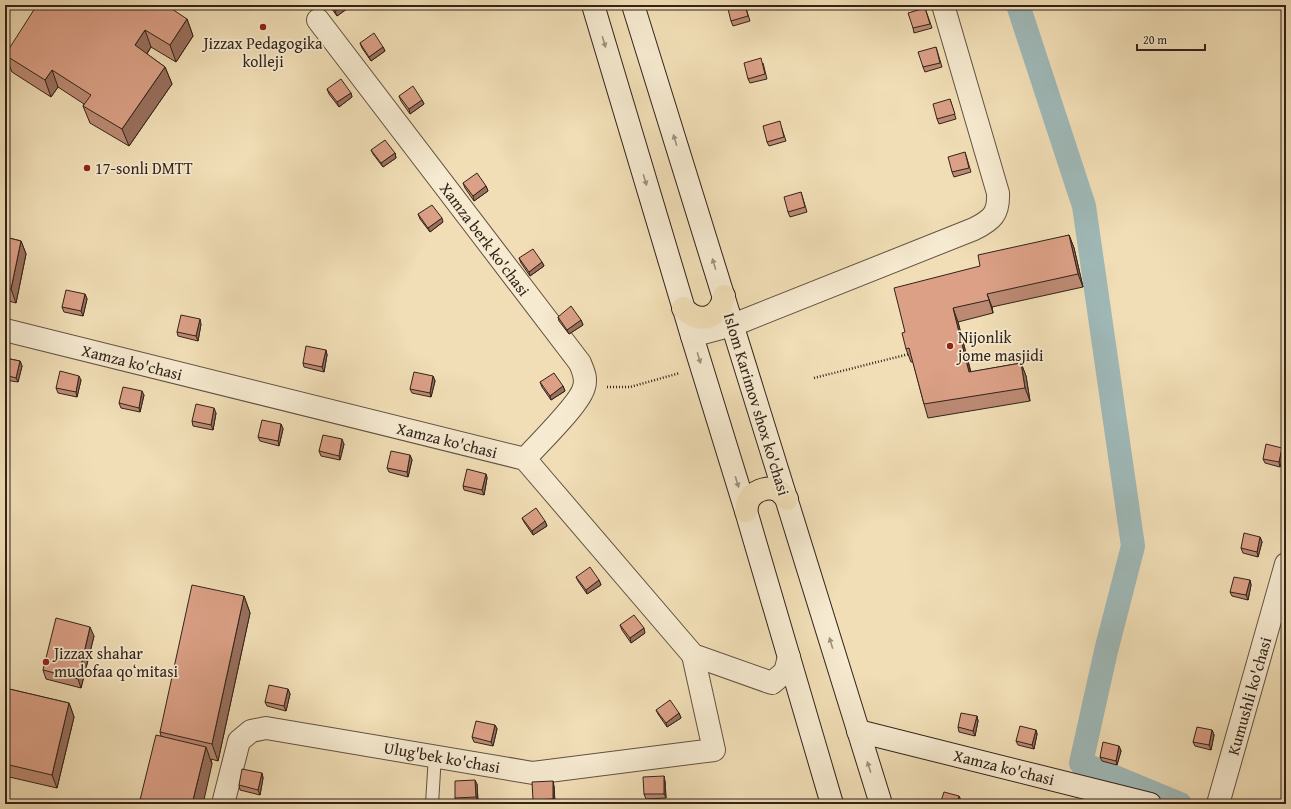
<svg xmlns="http://www.w3.org/2000/svg" width="1291" height="809" viewBox="0 0 1291 809" font-family="'Gentium Book Plus',serif">
	<style>
		.lines { fill: none; stroke-linecap: round; stroke-linejoin: round }
		.canal { stroke: #9fb9b8; stroke-width: 24 }
		.service-casing { stroke: #625241; stroke-width: 14 }
		.minor-casing { stroke: #625241; stroke-width: 24 }
		.secondary-casing { stroke: #32231a; stroke-width: 24 }
		.primary-casing { stroke: #32231a; stroke-width: 24 }
		.path { stroke: #32231a; stroke-width: 2.5; stroke-dasharray: 1 2; stroke-linecap: butt }
		.service { stroke: #f6ead0; stroke-width: 12 }
		.minor { stroke: #f6ead0; stroke-width: 22 }
		.secondary { stroke: #f6ead0; stroke-width: 22 }
		.primary { stroke: #f1deb6; stroke-width: 22 }
		.wall { fill: #bc8a73; stroke: #32231a }
		.shaded-wall { fill: #99705e; stroke: #32231a }
		.building { fill: #dba086; stroke: #32231a }
		.oneway { fill: #9e907e }
		.poi-dot { fill: #8f2418; stroke: #f6ead0; stroke-width: 1.5 }
		.labels { text-anchor: middle; dominant-baseline: central; stroke-width: 3.5; stroke-linejoin: round; paint-order: stroke }
		.poi-label { font-size: 16px; fill: #32231a; stroke: #f6ead0; text-anchor: start }
		.street-label { font-size: 16px; fill: #32231a; stroke: #f6ead0 }
	</style>
	<rect width="100%" height="100%" fill="#f1deb6"/>
	<filter id="stains"><feTurbulence type="fractalNoise" baseFrequency=".005" numOctaves="4"/><feColorMatrix values="0 0 0 0 .2 0 0 0 0 .09 0 0 0 0 .02 0 0 0 .5 -.17"/></filter>
	<radialGradient id="worn" r=".72"><stop offset=".6" stop-color="#630" stop-opacity="0"/><stop offset="1" stop-color="#630" stop-opacity=".3"/></radialGradient>
	<g class="lines">
		<path class="canal" d="M1018,5L1084,206L1133,546L1106,651L1081,763L1180,804"/>
		<g class="service-casing">
			<path id="service" d="M432,804L435,755"/>
		</g>
		<g class="minor-casing">
			<g id="minor">
				<path d="M318,20L580,363C583,371 587,378 584,387C581,403 537,445 525,459"/>
				<path d="M5,330L525,459L693,655L772,683L785,672L789,657"/>
				<path d="M692,336L733,325L974,229C992,220 999,214 998,193L943,5"/>
				<path d="M223,804L239,741L251,731L266,728L533,773L714,750L693,655"/>
				<path d="M1218,804L1286,564"/>
			</g>
		</g>
		<g class="secondary-casing">
			<g id="secondary">
				<path d="M593,5L692,336L746,511L832,804"/>
				<path d="M633,5L881,804"/>
				<path d="M858,731L1150,804"/>
			</g>
		</g>
		<g class="primary-casing">
			<g id="primary">
				<path d="M683,308C699,325 720,319 724,296"/>
				<path d="M746,511C747,508 747,505 748,502C752,491 767,486 777,490C781,492 784,496 787,499"/>
			</g>
		</g>
		<g class="path">
			<path d="M814,378L909,354"/>
			<path d="M607,387H630L680,373"/>
		</g>
		<use href="#service" class="service"/>
		<use href="#minor" class="minor"/>
		<use href="#secondary" class="secondary"/>
		<use href="#primary" class="primary"/>
	</g>
	<g class="wall">
		<path d="M329,5H351V6L337,16Z"/>
		<path d="M745,5L750,21L733,26L731,21Z"/>
		<path d="M77,8L187,19L193,36L176,62L151,47L147,54L165,67L172,84L129,146L90,123L83,106L84,104L58,87L51,97L12,72L5,55Z"/>
		<path d="M925,8L932,28L914,33L913,28Z"/>
		<path d="M360,43L383,47L385,51L371,61L362,48Z"/>
		<path d="M936,47L942,67L925,72L923,67Z"/>
		<path d="M763,63L767,79L750,83L748,79Z"/>
		<path d="M327,89L351,93L352,97L339,107L329,94Z"/>
		<path d="M399,96L422,100L424,104L410,114L401,101Z"/>
		<path d="M950,99L956,119L939,124L937,119Z"/>
		<path d="M781,126L786,141L769,146L767,142Z"/>
		<path d="M371,150L395,153L396,158L383,167L373,154Z"/>
		<path d="M965,152L971,172L954,177L952,172Z"/>
		<path d="M463,183L486,186L488,191L474,201L465,188Z"/>
		<path d="M801,192L807,212L790,217L788,212Z"/>
		<path d="M418,214L443,222L430,232L420,219Z"/>
		<path d="M1069,235L1074,248L1083,287L992,307L993,313L958,322L971,372L1021,363L1026,376L1030,401L928,418L924,404L913,362H911L906,349L980,266Z"/>
		<path d="M5,237L21,241L26,254L16,303L5,300Z"/>
		<path d="M519,258L542,262L544,266L530,276L521,263Z"/>
		<path d="M85,294L87,299L83,316L64,312L62,307Z"/>
		<path d="M558,317L581,320L583,325L569,334L559,321Z"/>
		<path d="M201,324L198,341L178,336L177,332Z"/>
		<path d="M326,350L327,355L324,372L304,367L303,363Z"/>
		<path d="M5,358L20,361L22,366L18,382L5,380Z"/>
		<path d="M433,376L435,381L431,397L412,393L410,389Z"/>
		<path d="M81,380L77,397L58,393L56,388Z"/>
		<path d="M540,382L563,386L565,391L551,400L542,387Z"/>
		<path d="M144,395L140,412L121,408L119,403Z"/>
		<path d="M216,413L213,430L193,426L192,421Z"/>
		<path d="M281,424L283,429L279,446L260,441L258,437Z"/>
		<path d="M344,444L340,460L321,456L319,451Z"/>
		<path d="M1282,448L1284,452L1280,467L1265,463L1263,459Z"/>
		<path d="M410,455L412,460L408,477L389,472L387,468Z"/>
		<path d="M486,474L487,478L484,495L464,490L463,486Z"/>
		<path d="M522,518L545,521L547,526L533,535L524,522Z"/>
		<path d="M1260,537L1262,542L1258,557L1243,553L1241,548Z"/>
		<path d="M576,577L599,580L601,585L587,594L578,581Z"/>
		<path d="M1250,580L1251,585L1248,600L1232,596L1230,592Z"/>
		<path d="M244,596L250,613L218,761L211,759L212,764L161,736L160,732Z"/>
		<path d="M620,625L645,633L631,643L622,630Z"/>
		<path d="M94,636L81,688L46,679L43,670Z"/>
		<path d="M5,688L69,703L74,717L57,788L5,776Z"/>
		<path d="M288,689L290,694L286,711L267,706L265,702Z"/>
		<path d="M656,710L679,713L681,718L667,727L658,714Z"/>
		<path d="M977,716L978,721L975,736L959,732L958,727Z"/>
		<path d="M495,725L497,729L493,746L474,742L472,737Z"/>
		<path d="M1036,730L1037,734L1034,749L1018,745L1016,741Z"/>
		<path d="M1212,730L1214,735L1211,750L1195,746L1193,742Z"/>
		<path d="M1119,746L1121,751L1117,765L1102,761L1100,757Z"/>
		<path d="M262,773L263,778L260,795L240,790L239,785Z"/>
		<path d="M665,781L666,798L646,799L644,794Z"/>
		<path d="M477,784L478,802L457,803L455,798Z"/>
		<path d="M554,786L555,804H534L533,800Z"/>
	</g>
	<g class="shaded-wall">
		<path d="M344,5H351V6L337,16L335,11Z"/>
		<path d="M187,19L193,36L176,62L170,45Z"/>
		<path d="M145,30L151,47L141,62L135,45Z"/>
		<path d="M383,47L385,51L371,61L369,57Z"/>
		<path d="M165,67L172,84L129,146L122,129Z"/>
		<path d="M52,70L58,87L51,97L45,80Z"/>
		<path d="M351,93L352,97L339,107L337,102Z"/>
		<path d="M422,100L424,104L410,114L409,109Z"/>
		<path d="M395,153L396,158L383,167L381,163Z"/>
		<path d="M486,186L488,191L474,201L473,196Z"/>
		<path d="M442,218L443,222L430,232L428,228Z"/>
		<path d="M1069,235L1074,248L1083,287L1078,274Z"/>
		<path d="M21,241L26,254L16,303L11,289Z"/>
		<path d="M542,262L544,266L530,276L529,272Z"/>
		<path d="M85,294L87,299L83,316L81,311Z"/>
		<path d="M987,294L992,307L993,313L989,300Z"/>
		<path d="M953,308L958,322L974,386L969,372Z"/>
		<path d="M200,319L201,324L198,341L196,336Z"/>
		<path d="M581,320L583,325L569,334L567,330Z"/>
		<path d="M326,350L327,355L324,372L322,367Z"/>
		<path d="M20,361L22,366L18,382L16,378Z"/>
		<path d="M1021,363L1026,376L1030,401L1025,388Z"/>
		<path d="M79,376L81,380L77,397L76,392Z"/>
		<path d="M433,376L435,381L431,397L430,393Z"/>
		<path d="M563,386L565,391L551,400L550,396Z"/>
		<path d="M142,391L144,395L140,412L139,408Z"/>
		<path d="M214,408L216,413L213,430L211,425Z"/>
		<path d="M281,424L283,429L279,446L278,441Z"/>
		<path d="M342,439L344,444L340,460L339,456Z"/>
		<path d="M1282,448L1284,452L1280,467L1279,462Z"/>
		<path d="M410,455L412,460L408,477L407,472Z"/>
		<path d="M486,474L487,478L484,495L482,490Z"/>
		<path d="M545,521L547,526L533,535L532,531Z"/>
		<path d="M1260,537L1262,542L1258,557L1257,552Z"/>
		<path d="M599,580L601,585L587,594L586,590Z"/>
		<path d="M1250,580L1251,585L1248,600L1246,595Z"/>
		<path d="M244,596L250,613L218,761L212,744Z"/>
		<path d="M90,627L94,636L81,688L78,679Z"/>
		<path d="M644,628L645,633L631,643L630,638Z"/>
		<path d="M288,689L290,694L286,711L284,706Z"/>
		<path d="M69,703L74,717L57,788L52,775Z"/>
		<path d="M679,713L681,718L667,727L666,723Z"/>
		<path d="M977,716L978,721L975,736L973,731Z"/>
		<path d="M495,725L497,729L493,746L491,742Z"/>
		<path d="M1036,730L1037,734L1034,749L1032,745Z"/>
		<path d="M1212,730L1214,735L1211,750L1209,745Z"/>
		<path d="M1119,746L1121,751L1117,765L1116,761Z"/>
		<path d="M206,747L212,764L203,804H192Z"/>
		<path d="M262,773L263,778L260,795L258,790Z"/>
		<path d="M664,776L665,781L666,798L664,794Z"/>
		<path d="M475,780L477,784L478,802L476,797Z"/>
		<path d="M553,781L554,786L555,804L553,799Z"/>
		<path d="M959,796L961,800L960,804H957Z"/>
	</g>
	<g class="building">
		<path d="M37,5H73L77,8L79,5H166L187,19L170,45L145,30L135,45L165,67L122,129L83,106L91,95L52,70L45,80L5,55Z"/>
		<path d="M331,5H344L335,11Z"/>
		<path d="M727,5H745L748,16L731,21Z"/>
		<path d="M925,8L930,24L913,28L908,13Z"/>
		<path d="M374,33L383,47L369,57L360,43Z"/>
		<path d="M936,47L940,63L923,67L918,52Z"/>
		<path d="M761,58L765,74L748,79L744,63Z"/>
		<path d="M341,79L351,93L337,102L327,89Z"/>
		<path d="M413,86L422,100L409,109L399,96Z"/>
		<path d="M950,99L955,114L937,119L933,104Z"/>
		<path d="M780,121L784,137L767,142L763,126Z"/>
		<path d="M385,140L395,153L381,163L371,150Z"/>
		<path d="M965,152L969,168L952,172L948,157Z"/>
		<path d="M477,173L486,186L473,196L463,183Z"/>
		<path d="M801,192L805,207L788,212L784,197Z"/>
		<path d="M432,205L442,218L428,228L418,214Z"/>
		<path d="M1069,235L1078,274L987,294L989,300L953,308L969,372L1021,363L1025,388L924,404L909,348L906,349L902,333L905,332L894,288L980,266L978,255Z"/>
		<path d="M5,237L21,241L11,289L5,288Z"/>
		<path d="M533,249L542,262L529,272L519,258Z"/>
		<path d="M66,290L85,294L81,311L62,307Z"/>
		<path d="M571,306L581,320L567,330L558,317Z"/>
		<path d="M181,315L200,319L196,336L177,332Z"/>
		<path d="M306,346L326,350L322,367L303,363Z"/>
		<path d="M5,358L20,361L16,378L5,375Z"/>
		<path d="M1286,363V371L1284,370Z"/>
		<path d="M60,371L79,376L76,392L56,388Z"/>
		<path d="M414,372L433,376L430,393L410,389Z"/>
		<path d="M554,373L563,386L550,396L540,382Z"/>
		<path d="M123,387L142,391L139,408L119,403Z"/>
		<path d="M196,404L214,408L211,425L192,421Z"/>
		<path d="M262,420L281,424L278,441L258,437Z"/>
		<path d="M323,435L342,439L339,456L319,451Z"/>
		<path d="M1266,444L1282,448L1279,462L1263,459Z"/>
		<path d="M391,451L410,455L407,472L387,468Z"/>
		<path d="M467,469L486,474L482,490L463,486Z"/>
		<path d="M536,508L545,521L532,531L522,518Z"/>
		<path d="M1244,533L1260,537L1257,552L1241,548Z"/>
		<path d="M590,567L599,580L586,590L576,577Z"/>
		<path d="M1234,577L1250,580L1246,595L1230,592Z"/>
		<path d="M192,585L244,596L212,744L160,732Z"/>
		<path d="M634,615L644,628L630,638L620,625Z"/>
		<path d="M56,618L90,627L78,679L43,670Z"/>
		<path d="M269,685L288,689L284,706L265,702Z"/>
		<path d="M5,688L69,703L52,775L5,764Z"/>
		<path d="M670,700L679,713L666,723L656,710Z"/>
		<path d="M961,713L977,716L973,731L958,727Z"/>
		<path d="M476,721L495,725L491,742L472,737Z"/>
		<path d="M1020,726L1036,730L1032,745L1016,741Z"/>
		<path d="M1197,727L1212,730L1209,745L1193,742Z"/>
		<path d="M156,735L206,747L192,804H139Z"/>
		<path d="M1103,742L1119,746L1116,761L1100,757Z"/>
		<path d="M242,769L262,773L258,790L239,785Z"/>
		<path d="M664,776V794H644L643,777Z"/>
		<path d="M475,780L476,797L455,798V781Z"/>
		<path d="M553,781V799L533,800L532,782Z"/>
		<path d="M944,792L959,796L957,804H940Z"/>
	</g>
	<defs><path id="oneway-solid" d="M-6-.8H1V-3.2L6.5 0L1 3.2V.8H-6Z"/></defs>
	<g class="oneway">
		<use href="#oneway-solid" transform="translate(604 42) rotate(73)"/>
		<use href="#oneway-solid" transform="translate(675 140) rotate(-107)"/>
		<use href="#oneway-solid" transform="translate(645 180) rotate(73)"/>
		<use href="#oneway-solid" transform="translate(714 264) rotate(-107)"/>
		<use href="#oneway-solid" transform="translate(699 358) rotate(73)"/>
		<use href="#oneway-solid" transform="translate(737 482) rotate(73)"/>
		<use href="#oneway-solid" transform="translate(831 643) rotate(-107)"/>
		<use href="#oneway-solid" transform="translate(869 767) rotate(-108)"/>
	</g>
	<g class="poi-dot">
		<circle cx="263" cy="27" r="4"/>
		<circle cx="87" cy="168" r="4"/>
		<circle cx="950" cy="346" r="4"/>
		<circle cx="46" cy="662" r="4"/>
	</g>
	<g class="labels">
		<g class="poi-label">
			<text x="263" y="43" text-anchor="middle">Jizzax Pedagogika<tspan x="263" dy="18">kolleji</tspan></text>
			<text x="95" y="168">17-sonli DMTT</text>
			<text x="958" y="337">Nijonlik<tspan x="958" dy="18">jome masjidi</tspan></text>
			<text x="54" y="653">Jizzax shahar<tspan x="54" dy="18">mudofaa qoʻmitasi</tspan></text>
		</g>
		<g class="street-label">
			<text transform="translate(485 239) rotate(53)">Xamza berk ko'chasi</text>
			<text transform="translate(132 362) rotate(14)">Xamza ko'chasi</text>
			<text transform="translate(757 404) rotate(73)">Islom Karimov shox ko'chasi</text>
			<text transform="translate(447 440) rotate(14)">Xamza ko'chasi</text>
			<text transform="translate(1249 696) rotate(-74)">Kumushli ko'chasi</text>
			<text transform="translate(442 757) rotate(10)">Ulug'bek ko'chasi</text>
			<text transform="translate(1004 767) rotate(14)">Xamza ko'chasi</text>
		</g>
	</g>
	<rect width="1291" height="809" fill="none" stroke="#f1deb6" stroke-width="20"/>
	<rect x="6" y="6" width="1279" height="797" fill="none" stroke="#32231a" stroke-width="2"/>
	<rect x="10" y="10" width="1271" height="789" fill="none" stroke="#32231a"/>
	<path d="M1137 44v6h68v-6" fill="none" stroke="#32231a" stroke-width="2"/>
	<text x="1143" y="44" font-size="12" fill="#32231a" stroke="#f6ead0" stroke-width="3" paint-order="stroke">20 m</text>
	<rect width="100%" height="100%" filter="url(#stains)"/>
	<rect width="100%" height="100%" fill="url(#worn)"/>
</svg>
